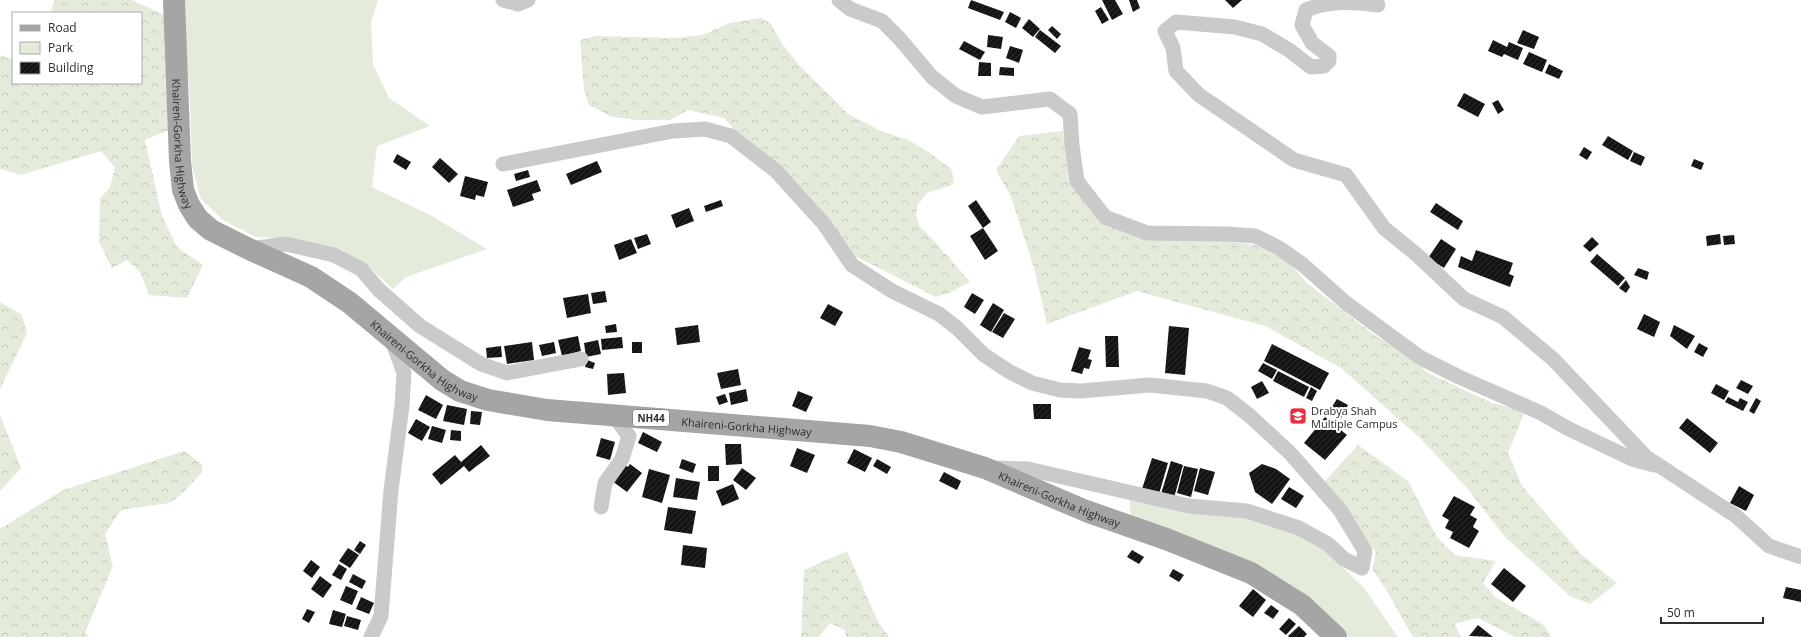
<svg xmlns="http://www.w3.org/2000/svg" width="1801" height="637" viewBox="0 0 1801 637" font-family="'Open Sans',sans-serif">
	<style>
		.green { fill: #e4ebdb }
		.forest { fill: url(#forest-crowns) }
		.building { fill: url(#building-hatch) }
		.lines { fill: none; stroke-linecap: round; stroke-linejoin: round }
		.street { stroke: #cacaca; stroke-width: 15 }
		.primary { stroke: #a5a5a5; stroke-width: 22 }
		.labels { text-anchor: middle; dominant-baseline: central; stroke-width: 4; stroke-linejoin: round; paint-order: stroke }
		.shield { fill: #fff; stroke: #6c6c6c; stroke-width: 1 }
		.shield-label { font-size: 10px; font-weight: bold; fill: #2d2d2d }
		.street-label { font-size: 11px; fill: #2d2d2d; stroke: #fff }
		.poi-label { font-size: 11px; fill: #2d2d2d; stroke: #fff; text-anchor: start }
	</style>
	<defs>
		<pattern id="forest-crowns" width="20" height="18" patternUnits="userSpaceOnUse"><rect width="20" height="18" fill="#e4ebdb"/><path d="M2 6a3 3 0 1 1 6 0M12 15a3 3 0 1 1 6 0" fill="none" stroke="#c4cabc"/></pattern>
		<pattern id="building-hatch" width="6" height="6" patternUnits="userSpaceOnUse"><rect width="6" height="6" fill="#141414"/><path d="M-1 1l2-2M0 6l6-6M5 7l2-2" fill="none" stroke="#2e2e2e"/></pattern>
	</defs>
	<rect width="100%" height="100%" fill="#fff"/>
	<g class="green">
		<path d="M182,0H378L371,22L373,64L389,98L430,126L377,146L372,187L430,215L487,249L406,277L393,289L368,266L340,249L279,238L256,237L223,220L201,199L192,165L190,100Z"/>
		<path d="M1129,496L1246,516L1300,533L1323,548L1364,588L1398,637H1349L1302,598L1132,527Z"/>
	</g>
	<g class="forest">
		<path d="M54,0H132L170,18L169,130L145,140L162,216L177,247L203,265L187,298L149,295L140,272L127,260L112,268L99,242L100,199L110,187L115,168L101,151L21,175L0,169V55L13,60V83H141V13H51Z"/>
		<path d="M761,18L771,24L783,45L799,65L848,114L881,131L908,140L930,153L951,169L954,182L952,185L927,193L918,204L916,215L920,227L937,244L970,282L949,293L936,297L851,254L759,148L742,139L724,118L688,110L670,120H638L612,117L589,105L584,90L580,40L596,36L674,38L703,35L729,23Z"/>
		<path d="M1063,131L1069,181L1127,228L1255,245L1287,260L1307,283L1377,337L1406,353L1428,373L1492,403L1525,411L1508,453L1522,486L1581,554L1617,583L1590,604L1570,596L1505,537L1467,488L1421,439L1341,368L1265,326L1137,291L1047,324L1034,268L1011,197L996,170L1019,136Z"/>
		<path d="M0,302L22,315L27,333L0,389Z"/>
		<path d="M0,415L21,468L0,491Z"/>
		<path d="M1358,445L1408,481L1437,537L1455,555L1496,561L1483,583L1495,597L1544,625L1551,637H1515L1478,618L1455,624L1461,637H1413L1387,591L1372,569L1376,552L1323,483Z"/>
		<path d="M184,451L202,464V472L181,495L169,503L121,510L105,534L113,566L85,633L89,637H0V529L63,490Z"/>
		<path d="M847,551L877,620L889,637H846L845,630L830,623L819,637H801L804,570Z"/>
	</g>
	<g class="building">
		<path d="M971,0L1004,12L1000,20L968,8Z"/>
		<path d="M1102,0H1115L1123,14L1112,20Z"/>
		<path d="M1129,0H1137L1140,8L1133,12Z"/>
		<path d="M1225,0H1242L1233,8Z"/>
		<path d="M1101,7L1109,20L1102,24L1095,11Z"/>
		<path d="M1010,12L1021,18L1016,28L1005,22Z"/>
		<path d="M1029,19L1040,29L1033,37L1022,28Z"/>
		<path d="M1052,26L1061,34L1057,39L1048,30Z"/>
		<path d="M1040,30L1061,46L1055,53L1035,37Z"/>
		<path d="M1523,30L1539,37L1534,49L1517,43Z"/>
		<path d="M988,35L1003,37L1001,49L987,47Z"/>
		<path d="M1493,40L1507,47L1509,42L1523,48L1518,60L1504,54L1502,57L1488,51Z"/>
		<path d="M964,41L985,52L980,60L959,49Z"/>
		<path d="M1010,46L1023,50L1019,63L1006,58Z"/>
		<path d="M1529,52L1547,60L1542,72L1523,64Z"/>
		<path d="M979,62L991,63V76H978Z"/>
		<path d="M1549,64L1563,71L1559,79L1545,73Z"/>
		<path d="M1000,67L1014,68V76L999,75Z"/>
		<path d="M1464,93L1485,104L1478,117L1457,106Z"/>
		<path d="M1498,100L1504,110L1498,114L1492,103Z"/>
		<path d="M1608,136L1633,151L1628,160L1602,145Z"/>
		<path d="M1584,147L1592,152L1587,160L1579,155Z"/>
		<path d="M1634,152L1645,157L1641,166L1630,161Z"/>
		<path d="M397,154L411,162L406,170L393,162Z"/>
		<path d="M440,158L458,174L449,183L432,167Z"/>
		<path d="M1694,159L1704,163L1701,170L1691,166Z"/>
		<path d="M597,161L602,172L571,185L566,174Z"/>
		<path d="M528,170L530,177L516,181L514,174Z"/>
		<path d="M465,176L488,182L484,197L476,195L475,200L460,196Z"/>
		<path d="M537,180L541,191L532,194L534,200L513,207L507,190Z"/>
		<path d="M721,200L723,206L706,212L704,206Z"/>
		<path d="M976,200L991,222L983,228L968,206Z"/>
		<path d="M1436,203L1463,221L1458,230L1430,212Z"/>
		<path d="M689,208L694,221L676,228L671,215Z"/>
		<path d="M983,228L998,251L985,260L970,236Z"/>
		<path d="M647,234L651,244L638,249L634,238Z"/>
		<path d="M1720,234L1721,244L1707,246L1706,236Z"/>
		<path d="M1734,235L1735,244L1724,245L1723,236Z"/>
		<path d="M1592,237L1599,244L1590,252L1583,246Z"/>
		<path d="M631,239L637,253L619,260L614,245Z"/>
		<path d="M1441,239L1456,249L1444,268L1428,258Z"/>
		<path d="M1476,250L1513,263L1509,274L1514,276L1510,287L1458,267L1461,256L1472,261Z"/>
		<path d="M1597,254L1625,278L1618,286L1590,262Z"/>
		<path d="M1638,268L1649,272L1647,280L1634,275Z"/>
		<path d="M1626,280L1630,287L1626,293L1619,288Z"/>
		<path d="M605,291L607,302L593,304L591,293Z"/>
		<path d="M972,293L984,300L975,314L964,307Z"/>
		<path d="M588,294L591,313L567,318L563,298Z"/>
		<path d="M993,303L1004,310L991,332L980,325Z"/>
		<path d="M828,304L843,312L835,326L820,318Z"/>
		<path d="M1004,313L1015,319L1003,338L992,332Z"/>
		<path d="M1644,314L1660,322L1654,337L1637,329Z"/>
		<path d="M616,324L617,332L606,333L605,326Z"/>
		<path d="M698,325L700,342L677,345L675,328Z"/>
		<path d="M1674,325L1695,336L1687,349L1670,336Z"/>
		<path d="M1169,326L1189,328L1185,375L1165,373Z"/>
		<path d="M578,336L581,351L562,356L558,340Z"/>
		<path d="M1105,336H1118L1119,367H1106Z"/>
		<path d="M622,337L623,348L602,350L601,339Z"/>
		<path d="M598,340L601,354L586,357L584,343Z"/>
		<path d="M532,342L534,360L507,364L504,346Z"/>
		<path d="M554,342L556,353L542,356L539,345Z"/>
		<rect x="632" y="342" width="10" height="11"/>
		<path d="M1699,343L1708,348L1703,357L1694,352Z"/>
		<path d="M1272,344L1329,373L1320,390L1264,361Z"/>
		<path d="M501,346L502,357L487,358L486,348Z"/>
		<path d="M1079,347L1091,350L1088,359L1092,360L1089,369L1084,368L1082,374L1071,371Z"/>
		<path d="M587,360L595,363L593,369L585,367Z"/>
		<path d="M1263,363L1277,370L1272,379L1258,371Z"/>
		<path d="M738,369L741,385L721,389L717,373Z"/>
		<path d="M1278,371L1309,387L1304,397L1273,381Z"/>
		<path d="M624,373L626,393L608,395L607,374Z"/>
		<path d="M1741,380L1753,386L1748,394L1736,388Z"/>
		<path d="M1262,381L1269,393L1257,399L1251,387Z"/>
		<path d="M1716,384L1729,391L1724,400L1711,393Z"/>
		<path d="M1311,387L1317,391L1312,401L1306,398Z"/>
		<path d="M746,389L748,401L731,405L729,393Z"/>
		<path d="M798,391L813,397L806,412L792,406Z"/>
		<path d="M725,394L728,402L719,405L716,397Z"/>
		<path d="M426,395L443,405L436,419L418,410Z"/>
		<path d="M1728,397L1738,402L1740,398L1748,402L1743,411L1725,402Z"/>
		<path d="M1756,398L1761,401L1754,414L1749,411Z"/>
		<path d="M1337,399L1348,405L1341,418L1329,411Z"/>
		<path d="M1033,404H1051V419H1034Z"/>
		<path d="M447,405L467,409L464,425L443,421Z"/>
		<path d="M471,411L482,412L480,425L470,424Z"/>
		<path d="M1325,417L1347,435L1325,460L1304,443Z"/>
		<path d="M1687,418L1718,443L1710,453L1679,428Z"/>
		<path d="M416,419L430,427L422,441L408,433Z"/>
		<path d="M432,426L446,430L442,443L428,439Z"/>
		<path d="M451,430L461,431V441L450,440Z"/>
		<path d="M643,432L662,442L657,452L638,443Z"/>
		<path d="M601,438L615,442L610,460L596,456Z"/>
		<path d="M725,444H741L742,464L726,465Z"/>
		<path d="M481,445L490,456L469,472L464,466L441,485L432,474L455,455L461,462Z"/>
		<path d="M797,448L815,455L807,473L790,466Z"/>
		<path d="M854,449L872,458L865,472L847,463Z"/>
		<path d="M1152,458L1168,463L1159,494L1142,489Z"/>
		<path d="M682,459L696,464L693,473L679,468Z"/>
		<path d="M877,459L891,467L887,474L873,466Z"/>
		<path d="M1171,461L1183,465L1174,498L1161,494Z"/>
		<path d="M630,464L642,473L627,492L612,481L625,465L628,467Z"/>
		<path d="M1262,464L1276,469L1290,479L1272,504L1255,492L1249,473Z"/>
		<rect x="708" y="466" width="11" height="15"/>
		<path d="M1184,466L1198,469L1191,497L1177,493Z"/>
		<path d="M742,468L756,478L746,490L733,480Z"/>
		<path d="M1200,468L1215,472L1208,495L1194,491Z"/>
		<path d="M649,469L670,475L662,503L642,497Z"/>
		<path d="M944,472L961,481L957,490L939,481Z"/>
		<path d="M676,478L700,482L697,500L673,497Z"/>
		<path d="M733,484L739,499L722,506L716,491Z"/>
		<path d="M1739,486L1754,495L1746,511L1730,503Z"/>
		<path d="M1289,487L1304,496L1296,508L1281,499Z"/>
		<path d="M1454,496L1475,507L1470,515L1477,519L1473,527L1479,531L1469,548L1450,538L1453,532L1445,528L1449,520L1442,516Z"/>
		<path d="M668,507L696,511L692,534L664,530Z"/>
		<path d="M360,541L366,545L360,554L354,550Z"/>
		<path d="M683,545L707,548L705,568L681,565Z"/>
		<path d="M348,548L359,555L350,568L339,561Z"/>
		<path d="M1132,550L1144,557L1139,564L1127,557Z"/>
		<path d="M311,560L320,567L312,578L303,571Z"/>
		<path d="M339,564L347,569L341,580L332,575Z"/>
		<path d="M1504,568L1526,586L1513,602L1491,584Z"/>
		<path d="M1173,569L1184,575L1179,582L1169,576Z"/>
		<path d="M353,574L366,581L362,589L349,582Z"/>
		<path d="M320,576L332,585L323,598L311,589Z"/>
		<path d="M346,586L358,591L352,605L340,600Z"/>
		<path d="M1786,587L1801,590V602L1783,598Z"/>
		<path d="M1253,589L1266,600L1253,617L1239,606Z"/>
		<path d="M361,597L374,603L369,614L356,609Z"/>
		<path d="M1271,605L1279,611L1273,619L1264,613Z"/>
		<path d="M307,609L315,612L309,623L302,619Z"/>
		<path d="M333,610L346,614L342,627L329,624Z"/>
		<path d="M347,616L361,620L358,630L344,626Z"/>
		<path d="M1289,618L1296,624L1286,635L1279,629Z"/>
		<path d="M1478,625L1493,637L1469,636Z"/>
		<path d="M1299,626L1307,634L1304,637H1289L1288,636Z"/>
	</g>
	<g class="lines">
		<g class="street">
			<path d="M503,0L518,4L528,0"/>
			<path d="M839,0L850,9L882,21L899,38L932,77L956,96L982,107L1050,99L1070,114L1072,145L1077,181L1105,217L1147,233L1227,234L1255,236L1279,248L1302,264L1346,303L1421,358L1459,377L1541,413L1567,428L1632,459L1654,465"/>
			<path d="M1378,5C1351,2 1331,0 1306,10L1302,25L1312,43L1329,56V61L1324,66L1311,67L1289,50L1262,34L1235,27L1176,22L1165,31L1173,48L1176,71L1199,95L1294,160L1346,175L1384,228L1416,254L1464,299L1503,317L1553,359L1646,457L1736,516L1769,546L1801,557"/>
			<path d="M503,164L673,131L705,129L731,136L776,171L824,224L852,265L892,291L939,314L957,328L984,355L1010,372L1032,383L1060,390L1081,391L1150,385L1207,391L1227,398L1250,416L1290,453L1340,510L1365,551L1362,568L1344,559L1328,544L1299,528L1247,511L1189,506L1028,469L994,468"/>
			<path d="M250,249L286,244L334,255L361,269L379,290L420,326L481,364L507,373L581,359"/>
			<path d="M601,507L605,483L622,459L629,436L614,416"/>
			<path d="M371,637L381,616L391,490L402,406L404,373L392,340"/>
		</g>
		<path class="primary" id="s1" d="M174,0L180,161L183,190L189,205L198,219L211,230L249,249L311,277L350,303L442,380L460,391L488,400L547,410L870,436L901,442L985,468L1086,511L1166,539L1251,573L1302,605L1336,637"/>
	</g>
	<defs>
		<g id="school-square" transform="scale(0.9)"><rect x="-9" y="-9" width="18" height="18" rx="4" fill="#e52f42" stroke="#fff"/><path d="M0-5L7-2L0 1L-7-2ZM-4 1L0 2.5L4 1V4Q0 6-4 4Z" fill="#fff"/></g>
	</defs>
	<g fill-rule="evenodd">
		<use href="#school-square" x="1298" y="416"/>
	</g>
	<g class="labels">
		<rect class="shield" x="633" y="410" width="36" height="16" rx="3"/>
		<g class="shield-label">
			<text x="651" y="418">NH44</text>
		</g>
		<g class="street-label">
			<text stroke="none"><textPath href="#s1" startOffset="144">Khaireni-Gorkha Highway</textPath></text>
			<text stroke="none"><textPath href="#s1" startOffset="492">Khaireni-Gorkha Highway</textPath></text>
			<text stroke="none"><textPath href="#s1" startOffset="828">Khaireni-Gorkha Highway</textPath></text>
			<text stroke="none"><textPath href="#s1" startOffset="1152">Khaireni-Gorkha Highway</textPath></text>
		</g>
		<g class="poi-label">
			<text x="1311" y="410">Drabya Shah<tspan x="1311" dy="13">Multiple Campus</tspan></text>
		</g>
	</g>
	<rect x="12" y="12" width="130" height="72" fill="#ffffff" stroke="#ababab"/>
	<rect x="20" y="25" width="20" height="6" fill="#a5a5a5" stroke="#ababab"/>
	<text x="48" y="32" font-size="12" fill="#2d2d2d">Road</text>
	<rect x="20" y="42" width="20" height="12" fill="#e4ebdb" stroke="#ababab"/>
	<text x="48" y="52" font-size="12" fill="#2d2d2d">Park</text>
	<rect x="20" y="62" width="20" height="12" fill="url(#building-hatch)" stroke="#ababab"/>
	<text x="48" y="72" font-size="12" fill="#2d2d2d">Building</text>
	<path d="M1661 617v6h102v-6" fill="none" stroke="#2d2d2d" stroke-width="2"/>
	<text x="1667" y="617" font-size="12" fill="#2d2d2d" stroke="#ffffff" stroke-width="3" paint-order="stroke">50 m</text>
</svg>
